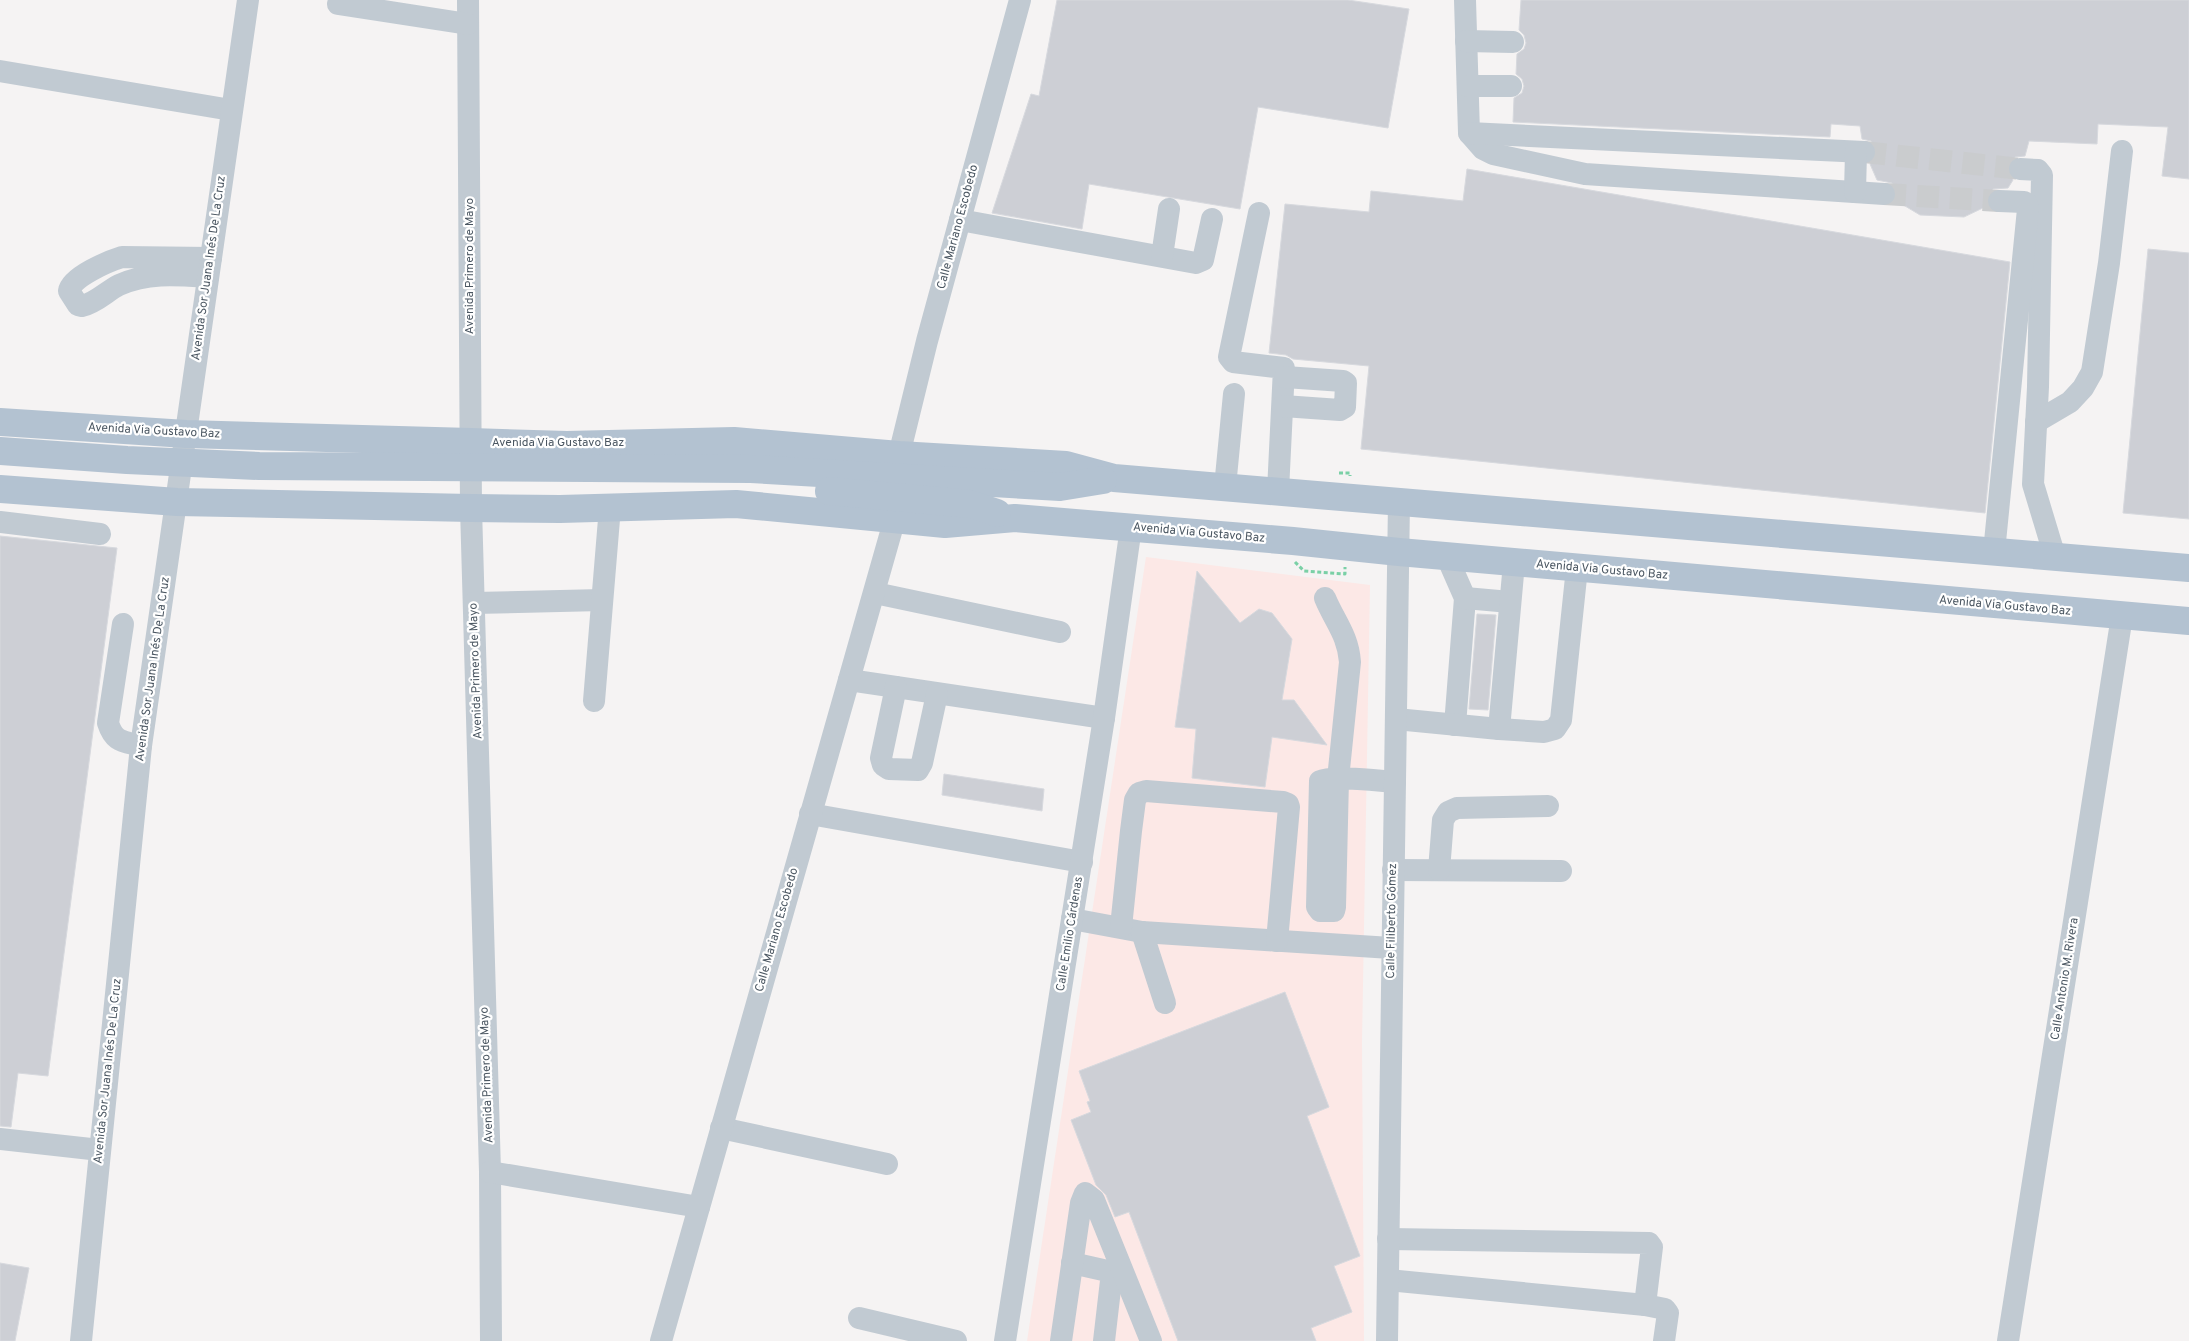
<svg xmlns="http://www.w3.org/2000/svg" width="2189" height="1341" viewBox="0 0 2189 1341" font-family="Overpass,sans-serif">
	<style>
		.medical { fill: #fce8e6 }
		.building { fill: #cdcfd5; stroke: #d7d9de }
		.lines { fill: none; stroke-linecap: round; stroke-linejoin: round }
		.minor-tunnel { stroke: #caccce; stroke-width: 22; stroke-dasharray: 22 11; stroke-linecap: butt }
		.path { stroke: #7ad0a6; stroke-width: 3; stroke-dasharray: 4 2.5; stroke-linecap: butt }
		.minor { stroke: #c1cad2; stroke-width: 22 }
		.major { stroke: #b3c2d1; stroke-width: 28 }
		.labels { text-anchor: middle; dominant-baseline: central; stroke-width: 4.5; stroke-linejoin: round; paint-order: stroke }
		.street-label { font-size: 12px; fill: #4a5661; stroke: #fff }
	</style>
	<rect width="100%" height="100%" fill="#f5f3f3"/>
	<path class="medical" d="M1146,557L1370,585L1362,1042L1364,1341H1027Z"/>
	<g class="building">
		<path d="M1057,0H1348L1409,9L1388,128L1258,107L1240,209L1089,184L1082,229L992,213L1031,94L1039,96Z"/>
		<path d="M1521,0H2189V179L2162,176L2168,127L2098,124L2097,144L2029,141L2025,156L2015,157L2009,162L2008,174L2013,180L2008,188L1993,189L1988,194L1986,200L1987,206L1964,217L1920,215L1895,200L1896,189L1892,183L1877,180L1870,164L1875,159L1876,146L1871,141L1862,139L1860,126L1831,124L1830,137L1513,122L1514,98L1522,93L1524,86L1522,79L1516,74L1517,54L1524,49L1526,43L1524,35L1519,30Z"/>
		<path d="M1467,169L2010,262L1985,513L1361,449L1369,366L1293,359L1286,355L1269,353L1285,204L1369,212L1371,191L1463,201Z"/>
		<path d="M2148,249L2189,253V519L2123,513Z"/>
		<path d="M0,536L117,548L48,1076L18,1073L11,1127L0,1126Z"/>
		<path d="M1197,571L1240,623L1259,609L1272,613L1292,639L1282,700H1294L1327,745L1272,737L1265,787L1192,778L1196,729L1175,727Z"/>
		<path d="M1477,614L1496,615L1488,710L1469,709Z"/>
		<path d="M944,774L1044,789L1042,811L942,795Z"/>
		<path d="M1285,992L1329,1107L1307,1116L1360,1256L1334,1266L1352,1312L1311,1328L1316,1341H1178L1129,1212L1115,1217L1106,1195L1096,1185L1071,1120L1091,1112L1087,1102L1090,1101L1079,1071Z"/>
		<path d="M0,1263L29,1268L15,1341H0Z"/>
	</g>
	<g class="lines">
		<g class="minor-tunnel">
			<path d="M1864,152L2020,169"/>
			<path d="M1884,194L1999,201"/>
		</g>
		<g class="path">
			<path d="M1339,473H1350V476"/>
			<path d="M1295,562L1304,571L1345,574V567"/>
		</g>
		<g class="minor">
			<path d="M468,0L471,508L490,1172L491,1341"/>
			<path d="M1465,0L1469,133L1483,149L1493,154L1585,174L1884,194"/>
			<path d="M338,4L468,24"/>
			<path d="M1466,41L1513,42"/>
			<path d="M0,71L231,110"/>
			<path d="M1468,86H1511"/>
			<path d="M1469,133L1864,152"/>
			<path d="M2020,169L2038,170L2042,175L2038,387L2033,484L2055,557"/>
			<path d="M1855,192L1856,152"/>
			<path d="M1259,213L1229,357L1233,362L1284,368L1278,491"/>
			<path d="M960,220L1196,263L1203,260L1212,219"/>
			<path d="M1162,256L1169,209"/>
			<path d="M208,277C178,275 148,272 119,285C107,291 96,303 82,306L78,305L69,291C71,277 109,261 122,257L211,258"/>
			<path d="M1283,406L1340,410L1345,407L1346,383L1343,381L1285,377"/>
			<path d="M2036,422L2070,402L2083,388L2092,372L2109,263L2122,151"/>
			<path d="M899,455L927,341L1020,0"/>
			<path d="M1225,487L1234,394"/>
			<path d="M0,522L100,534"/>
			<path d="M1994,552L2028,209L2027,204L2024,202L1999,201"/>
			<path d="M1447,557L1465,598L1455,725"/>
			<path d="M875,593L1060,632"/>
			<path d="M1325,598C1335,622 1348,635 1350,662L1338,779L1335,907L1334,911H1320L1317,907L1320,781C1332,775 1380,781 1395,782"/>
			<path d="M1465,598L1510,602"/>
			<path d="M474,603L602,600"/>
			<path d="M123,624L108,723C114,742 122,741 141,746"/>
			<path d="M849,680L1104,718"/>
			<path d="M896,687L881,758L883,765L889,769L918,770L922,763L937,694"/>
			<path d="M594,701L610,507"/>
			<path d="M1396,719L1499,729L1544,732L1555,729L1561,720L1577,568"/>
			<path d="M1499,729L1514,563"/>
			<path d="M810,814L1082,862"/>
			<path d="M1393,870L1561,871"/>
			<path d="M1439,870L1443,820L1448,812L1457,808L1548,806"/>
			<path d="M1072,919L1142,932L1391,948"/>
			<path d="M1121,927L1131,831L1135,800L1139,793L1146,791L1283,802L1288,804L1289,807L1277,941"/>
			<path d="M1142,932L1165,1003"/>
			<path d="M721,1128L887,1164"/>
			<path d="M0,1139L100,1150"/>
			<path d="M490,1172L699,1207"/>
			<path d="M1388,1239L1649,1243L1652,1247L1645,1305"/>
			<path d="M1072,1263L1112,1272L1104,1341"/>
			<path d="M1388,1280L1645,1305L1665,1309L1668,1313L1664,1341"/>
			<path d="M859,1318L956,1341"/>
			<path d="M81,1341L141,746L248,0"/>
			<path d="M661,1341L895,518"/>
			<path d="M1005,1341L1104,718L1131,527"/>
			<path d="M1061,1341L1081,1203L1085,1193L1094,1200L1151,1341"/>
			<path d="M1387,1341L1399,501"/>
			<path d="M2008,1341L2122,616"/>
		</g>
		<g class="major">
			<path d="M0,422L186,434L471,442L567,445L734,441L899,455L1066,465L1114,478L2189,568"/>
			<path d="M0,451L127,460L259,466L751,469L1060,487L1103,480"/>
			<path d="M0,489L177,502L471,508L560,509L736,504L945,524L1015,518L1293,541L1399,552L2189,621"/>
			<path d="M829,491L970,504L997,513"/>
		</g>
	</g>
	<g class="labels">
		<g class="street-label">
			<text transform="translate(958 227) rotate(-75)">Calle Mariano Escobedo</text>
			<text transform="translate(470 266) rotate(-90)">Avenida Primero de Mayo</text>
			<text transform="translate(209 268) rotate(-82)">Avenida Sor Juana Inés De La Cruz</text>
			<text transform="translate(154 431) rotate(3)">Avenida Via Gustavo Baz</text>
			<text x="558" y="443">Avenida Via Gustavo Baz</text>
			<text transform="translate(1199 533) rotate(5)">Avenida Via Gustavo Baz</text>
			<text transform="translate(1602 570) rotate(5)">Avenida Via Gustavo Baz</text>
			<text transform="translate(2005 606) rotate(5)">Avenida Via Gustavo Baz</text>
			<text transform="translate(153 669) rotate(-82)">Avenida Sor Juana Inés De La Cruz</text>
			<text transform="translate(476 671) rotate(-92)">Avenida Primero de Mayo</text>
			<text transform="translate(1392 921) rotate(-89)">Calle Filiberto Gómez</text>
			<text transform="translate(777 930) rotate(-74)">Calle Mariano Escobedo</text>
			<text transform="translate(1070 934) rotate(-81)">Calle Emilio Cárdenas</text>
			<text transform="translate(2065 979) rotate(-81)">Calle Antonio M. Rivera</text>
			<text transform="translate(108 1071) rotate(-84)">Avenida Sor Juana Inés De La Cruz</text>
			<text transform="translate(487 1075) rotate(-92)">Avenida Primero de Mayo</text>
		</g>
	</g>
</svg>
